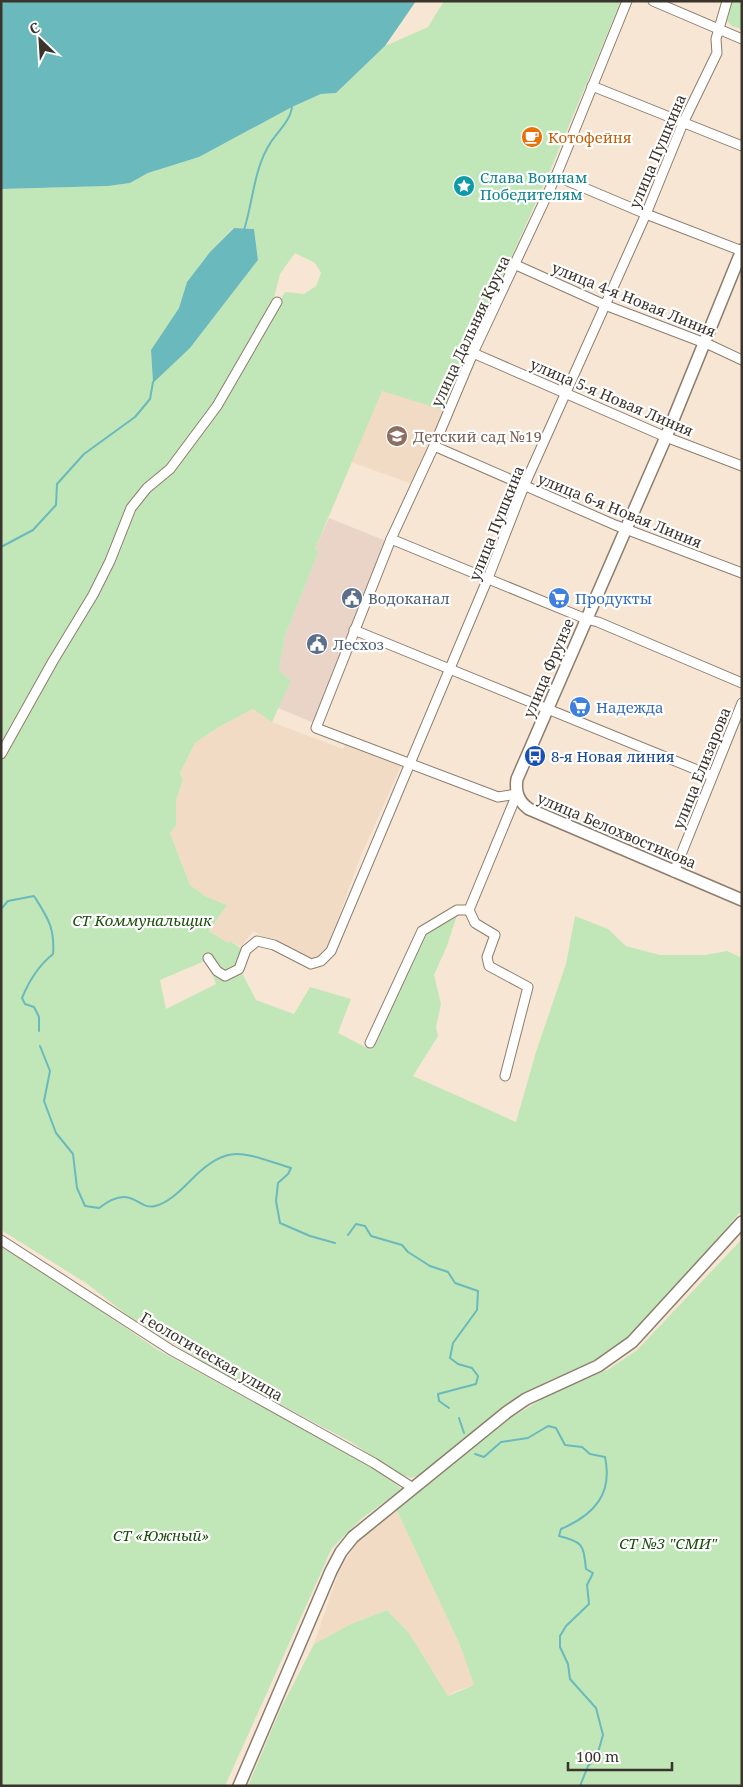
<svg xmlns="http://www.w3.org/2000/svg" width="743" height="1787" viewBox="0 0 743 1787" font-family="'Noto Serif',serif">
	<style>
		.commercial { fill: #e9d4c7 }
		.built { fill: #f2dbc4 }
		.green { fill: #c1e7b9; fill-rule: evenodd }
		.water { fill: #6ab9bc }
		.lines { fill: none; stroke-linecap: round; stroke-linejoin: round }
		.stream { stroke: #6ab9bc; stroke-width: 2 }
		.street-casing { stroke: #8d7d6d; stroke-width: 11 }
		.secondary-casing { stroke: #8d7d6d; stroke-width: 14 }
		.street { stroke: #fff; stroke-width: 9 }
		.secondary { stroke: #fff; stroke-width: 11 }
		.labels { text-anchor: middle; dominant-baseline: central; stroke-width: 4.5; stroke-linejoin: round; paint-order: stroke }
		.food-label { font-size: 15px; fill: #c56008; stroke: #fff; text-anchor: start }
		.street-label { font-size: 15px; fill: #3b342d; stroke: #fff }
		.culture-label { font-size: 15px; fill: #0d838f; stroke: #fff; text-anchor: start }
		.education-label { font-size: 15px; fill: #785e54; stroke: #fff; text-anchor: start }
		.service-label { font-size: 15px; fill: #4e5e75; stroke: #fff; text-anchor: start }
		.shop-label { font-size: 15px; fill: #366cbe; stroke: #fff; text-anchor: start }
		.transit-label { font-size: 15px; fill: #164399; stroke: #fff; text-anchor: start }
		.park-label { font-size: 15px; font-style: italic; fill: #1b4e0d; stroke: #fff }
	</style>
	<rect width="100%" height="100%" fill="#f8e6d5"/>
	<path class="commercial" d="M329,518L386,541L314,723L278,708L291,681L279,670L285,636L319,551L315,549Z"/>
	<g class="built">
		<path d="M382,390L443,410L412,484L351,462Z"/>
		<path d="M253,709L272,722L343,749L345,744L397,761L401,766L360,858L326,952L320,958L309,962L270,942L253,931L241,947L230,941L229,944L209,931L227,905L205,896L190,885L170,833L176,826L175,800L183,781L180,773L195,743L219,727Z"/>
		<path d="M396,1509L460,1645L474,1685L453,1692L448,1696L409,1633L387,1610L351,1624L314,1644L338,1574L353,1548L361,1536Z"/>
	</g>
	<g class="green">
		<path d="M444,1H621L549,173L444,408L443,410L382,391L315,549L319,551L285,636L279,670L291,681L272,722L253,709L219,727L195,743L180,773L183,780L176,800V826L170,833L190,885L205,896L227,905L209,931L228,943L230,941L248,953L241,971L256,1000L294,1014L310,987L351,999L338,1033L371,1050L401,977L423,935L458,912L447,946L434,975L441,1004L436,1027L438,1036L413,1076L516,1122L536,1052L566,964L575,916L608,929L626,946L660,955H705L727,951L742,958V1210L668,1296L632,1334L610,1352L586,1365L546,1382L514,1401L462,1440L421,1475L411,1478L397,1473L351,1442L232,1379L131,1318L86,1283L1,1230V758L56,658L86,612L110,569L131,513L141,500L165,479L179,464L197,434L219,406L285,292L304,294L316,286L321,273L315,263L295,253L280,274L273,302L240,365L171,465L149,482L131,503L94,589L1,748V189L108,186L130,183L148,173L199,157L292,107L321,94L336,93L385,46L428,27ZM233,228L254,229L258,260L190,348L153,382L151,350L179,308L187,282L210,252ZM207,960L216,984L166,1009L160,980Z"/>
		<path d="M732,1H742L741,29L732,26L727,21Z"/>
		<path d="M742,1239V1786H248L281,1708L314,1644L351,1624L387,1610L409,1633L448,1696L474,1685L460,1645L396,1509L512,1417L554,1392L609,1369L637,1350Z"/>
		<path d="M1,1247L51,1277L158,1350L378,1470L402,1489L361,1519L332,1548L225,1786H1Z"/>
	</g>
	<g class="water">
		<path d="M1,1H416L385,46L336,93L321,94L292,107L199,157L148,173L130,183L108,186L1,189Z"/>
		<path d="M234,228L254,229L258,260L190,348L153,383L151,350L179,308L187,282L210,252Z"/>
	</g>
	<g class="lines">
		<g class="stream">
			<path d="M244,230C253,202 254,167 271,142C279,130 291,120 292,106"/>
			<path d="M1,547L33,530L56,505L57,484L84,454L135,417L150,399L153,382"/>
			<path d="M1,909L8,901L34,896C48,918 55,928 53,954C38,966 29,981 22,998L25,1004L34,1007L39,1017V1031"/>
			<path d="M40,1046L50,1071L44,1101L56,1133L73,1154L77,1188L85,1206L99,1208C133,1182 137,1211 155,1206C168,1203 180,1191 189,1182C228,1141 242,1153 291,1168L288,1174L278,1183L276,1201L280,1223L310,1236L335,1243"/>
			<path d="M348,1235L356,1224L365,1226L371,1236L402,1245L408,1252L430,1266L448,1272L455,1283L478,1291L477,1310L453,1343L450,1358L458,1364L472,1368L478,1376L476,1384L438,1394L439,1401L449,1408"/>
			<path d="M459,1418L464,1433"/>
			<path d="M475,1454L484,1457L501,1442L528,1438L548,1426L556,1428L565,1445L582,1447L590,1454L605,1457C613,1494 594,1515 561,1529L559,1536C584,1542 583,1545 586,1569L593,1573L587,1585L589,1604L566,1626L560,1636V1647L568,1664L570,1679L596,1708L603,1735L597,1756L588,1766L580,1786"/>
		</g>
		<g class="street-casing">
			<g id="street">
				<path d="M653,1L742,39"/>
				<path d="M592,86L742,146"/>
				<path d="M556,176L646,214L742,251"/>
				<path d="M516,265L605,305L710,345L742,360"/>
				<path d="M473,353L666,437L742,466"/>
				<path d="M434,446L615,525L742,573"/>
				<path d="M391,539L586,619L598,622L742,683"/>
				<path d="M354,630L712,776"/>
				<path d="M1,754L53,661L93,595L110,561L131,508L147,488L170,469L217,406L277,302"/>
				<path d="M517,794L498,797L316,728L391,539L434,446L473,353L556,176L627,1"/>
				<path d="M674,872L742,703"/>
				<path d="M208,958L217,971L225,976L239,969L246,950L257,941L274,945L311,964L321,961L331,951L488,578L524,486L646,214L683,123L717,53L716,39L727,1"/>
				<path d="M370,1043L422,931L457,910H469"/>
				<path d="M505,1076L528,987L489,966L487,957L495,935L475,923L469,910L517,794"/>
				<path d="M1,1240L171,1350L374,1463L413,1488"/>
			</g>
		</g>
		<g class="secondary-casing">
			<g id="secondary">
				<path d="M742,250L666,437L517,779C515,792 518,801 529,809L742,900"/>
				<path d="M239,1786L331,1571L341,1552L353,1537L507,1412L526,1399L598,1366L632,1342L742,1222"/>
			</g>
		</g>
		<use href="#street" class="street"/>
		<use href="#secondary" class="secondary"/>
	</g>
	<defs>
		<g id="cafe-disc" transform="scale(1.125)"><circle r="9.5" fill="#e8710a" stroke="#fff"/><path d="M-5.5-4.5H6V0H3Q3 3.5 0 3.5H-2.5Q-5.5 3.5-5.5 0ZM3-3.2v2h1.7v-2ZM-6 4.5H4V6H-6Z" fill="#fff"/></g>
		<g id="sight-disc" transform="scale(1.125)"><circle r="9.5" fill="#0f9aa8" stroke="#fff"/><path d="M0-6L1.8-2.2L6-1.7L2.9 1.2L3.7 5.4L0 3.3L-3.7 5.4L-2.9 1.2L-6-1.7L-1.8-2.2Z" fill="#fff"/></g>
		<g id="school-disc" transform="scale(1.125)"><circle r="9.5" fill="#8d6e63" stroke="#fff"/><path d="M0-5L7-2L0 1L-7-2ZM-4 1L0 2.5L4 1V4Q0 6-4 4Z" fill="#fff"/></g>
		<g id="civic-disc" transform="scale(1.125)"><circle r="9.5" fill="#5c6f8a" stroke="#fff"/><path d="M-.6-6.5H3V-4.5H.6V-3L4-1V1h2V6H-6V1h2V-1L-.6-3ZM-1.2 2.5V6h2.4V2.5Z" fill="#fff"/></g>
		<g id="supermarket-disc" transform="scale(1.125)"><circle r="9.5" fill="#3f7fe0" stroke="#fff"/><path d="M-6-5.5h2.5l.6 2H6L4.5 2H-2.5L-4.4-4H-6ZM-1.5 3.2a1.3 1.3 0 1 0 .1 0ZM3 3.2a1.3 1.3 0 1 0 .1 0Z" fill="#fff"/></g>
		<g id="bus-disc" transform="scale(1.125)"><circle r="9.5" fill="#1a4fb4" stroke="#fff"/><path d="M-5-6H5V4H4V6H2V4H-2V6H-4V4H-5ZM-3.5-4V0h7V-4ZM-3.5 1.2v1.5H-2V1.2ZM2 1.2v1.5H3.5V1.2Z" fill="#fff"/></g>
	</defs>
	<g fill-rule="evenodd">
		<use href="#cafe-disc" x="532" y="137"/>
		<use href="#sight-disc" x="464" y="186"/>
		<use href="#school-disc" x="397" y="436"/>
		<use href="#civic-disc" x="352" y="598"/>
		<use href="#supermarket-disc" x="559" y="598"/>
		<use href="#civic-disc" x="317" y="644"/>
		<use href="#supermarket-disc" x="580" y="707"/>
		<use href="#bus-disc" x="535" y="756"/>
	</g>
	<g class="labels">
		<g class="food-label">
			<text x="548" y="137">Котофейня</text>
		</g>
		<g class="street-label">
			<text transform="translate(657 151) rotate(-67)">улица Пушкина</text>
			<text transform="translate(634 299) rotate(22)">улица 4-я Новая Линия</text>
			<text transform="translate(470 331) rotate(-65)">улица Дальняя Круча</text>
			<text transform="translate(612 397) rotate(23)">улица 5-я Новая Линия</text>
			<text transform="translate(620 510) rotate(22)">улица 6-я Новая Линия</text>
			<text transform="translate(496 523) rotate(-68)">улица Пушкина</text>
			<text transform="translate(548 668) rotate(-67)">улица Фрунзе</text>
			<text transform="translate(701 768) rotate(-68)">улица Елизарова</text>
			<text transform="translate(617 830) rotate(23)">улица Белохвостикова</text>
			<text transform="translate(212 1356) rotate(30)">Геологическая улица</text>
		</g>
		<g class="culture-label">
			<text x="480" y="177">Слава Воинам<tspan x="480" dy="17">Победителям</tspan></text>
		</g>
		<g class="education-label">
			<text x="413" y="436">Детский сад №19</text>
		</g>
		<g class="service-label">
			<text x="368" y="598">Водоканал</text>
			<text x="333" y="644">Лесхоз</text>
		</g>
		<g class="shop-label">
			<text x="575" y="598">Продукты</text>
			<text x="596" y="707">Надежда</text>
		</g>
		<g class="transit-label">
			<text x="551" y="756">8-я Новая линия</text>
		</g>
		<g class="park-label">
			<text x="142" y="920">СТ Коммунальщик</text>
			<text x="161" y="1535">СТ «Южный»</text>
			<text x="668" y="1543">СТ №3 "СМИ"</text>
		</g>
	</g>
	<rect width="743" height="1787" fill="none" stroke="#3b342d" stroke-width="5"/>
	<g transform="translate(40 40) rotate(335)" stroke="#ffffff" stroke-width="4" paint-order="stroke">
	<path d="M0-4L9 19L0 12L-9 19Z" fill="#3b342d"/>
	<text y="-8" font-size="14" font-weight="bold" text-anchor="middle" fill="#3b342d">С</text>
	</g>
	<path d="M568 1762v8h104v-8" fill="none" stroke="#3b342d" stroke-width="2.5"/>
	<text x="576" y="1762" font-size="15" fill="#3b342d" stroke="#ffffff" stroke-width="4" paint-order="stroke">100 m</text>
</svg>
